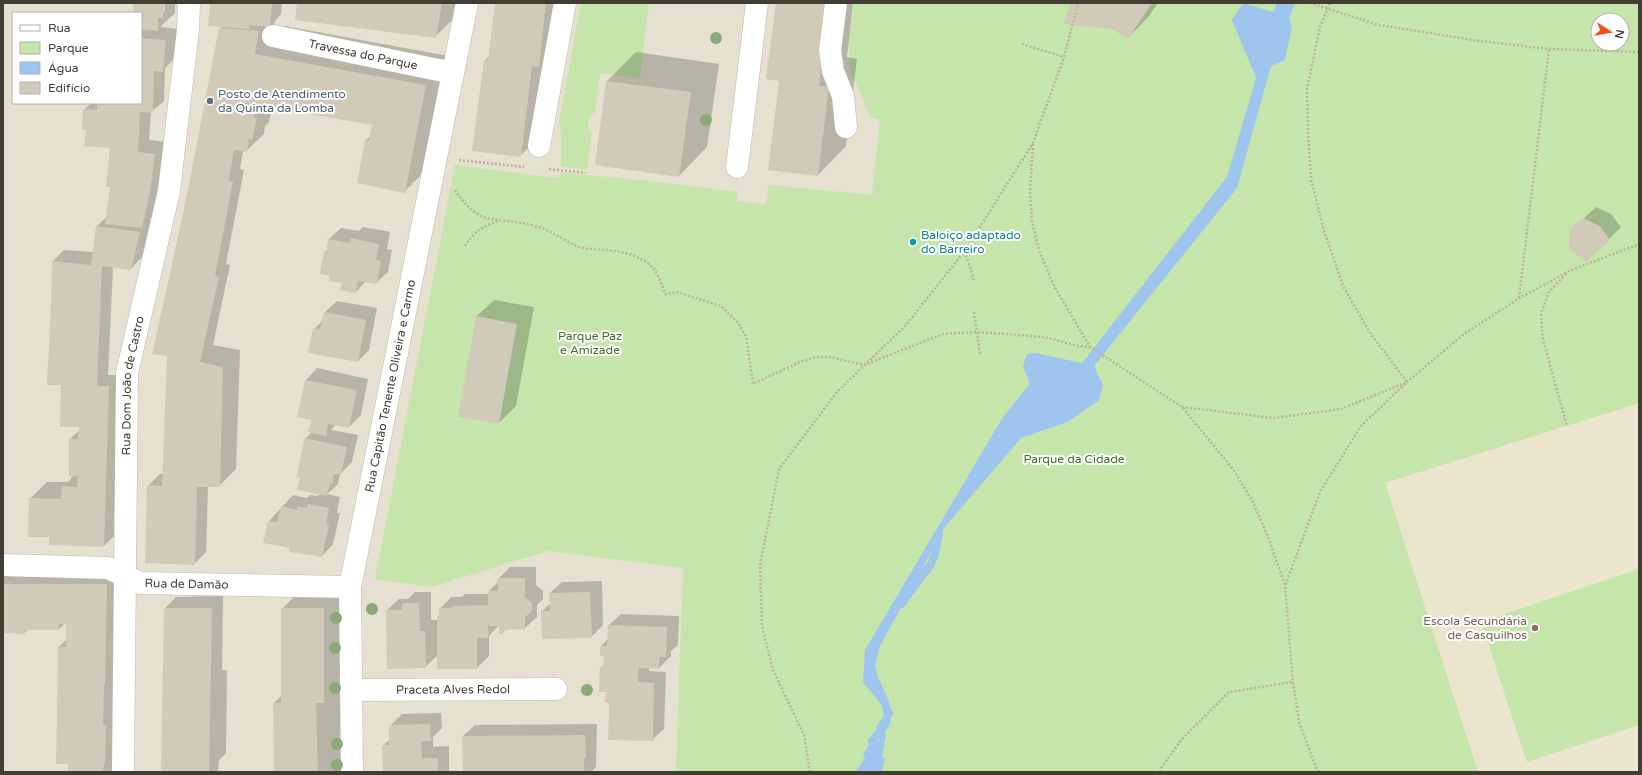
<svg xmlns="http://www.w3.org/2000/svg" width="1642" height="775" viewBox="0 0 1642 775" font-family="'Varela Round',sans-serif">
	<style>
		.residential { fill: #e5e0d0; fill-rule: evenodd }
		.education { fill: #eae5cc }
		.green { fill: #c5e5ab; fill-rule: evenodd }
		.water { fill: #9ec5ee }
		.shadow { fill: #0003 }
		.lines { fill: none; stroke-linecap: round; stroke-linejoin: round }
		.stream { stroke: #9ec5ee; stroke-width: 8 }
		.building { fill: #d2cab8 }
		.minor-casing { stroke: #bfb9a8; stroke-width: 23 }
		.path { stroke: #bdb497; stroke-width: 2.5; stroke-dasharray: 2 2; stroke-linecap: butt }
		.minor { stroke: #fff; stroke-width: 22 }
		.tree { fill: #8da97c }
		.service-dot { fill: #5c6f8a; stroke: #fff; stroke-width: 1.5 }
		.culture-dot { fill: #0f9aa8; stroke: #fff; stroke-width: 1.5 }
		.education-dot { fill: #8d6e63; stroke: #fff; stroke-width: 1.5 }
		.labels { text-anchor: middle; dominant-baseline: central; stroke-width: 4; stroke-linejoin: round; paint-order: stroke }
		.street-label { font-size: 12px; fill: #423e33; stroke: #fff }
		.service-label { font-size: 12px; fill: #4e5e75; stroke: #fff; text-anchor: start }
		.culture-label { font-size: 12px; fill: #0d838f; stroke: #fff; text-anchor: start }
		.park-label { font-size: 12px; fill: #3c7128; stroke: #fff }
		.education-label { font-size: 12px; fill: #785e54; stroke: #fff; text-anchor: end }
	</style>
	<rect width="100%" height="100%" fill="#f1eee2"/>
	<path class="residential" d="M3,3H1639V772H3ZM13,13H141V103H13ZM1598,20H1622V44H1598Z"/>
	<path class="education" d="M1639,403V772H1478L1385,483Z"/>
	<g class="green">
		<path d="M581,3H649L640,78L600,73L595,112L590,117L588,123L589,129L592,134L587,170L561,166V133L559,123Z"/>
		<path d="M854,3H1639V403L1385,483L1478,772H676L683,568L548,551L431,587L375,579L455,165L559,178L560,173C619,177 678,184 737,192V201L766,204L769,185L872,195L880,120L870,117L862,96L851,74L848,43ZM1598,20H1622V44H1598Z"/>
		<path d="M1639,569V725L1527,762L1481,622Z"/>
	</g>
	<path class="water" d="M1243,3L1273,12L1277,3H1295L1289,18L1292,27L1285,60L1271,66L1237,188L1094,366L1103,385L1099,400L1068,422L1021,438L944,528L880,646L871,682L894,713L883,729L886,735L882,757L885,760L882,769L886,772L865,771L858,772L861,763L865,759L863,754L870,743L877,748L880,736L876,727L887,712L863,682L865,650L1003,417L1030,384L1023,366L1027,354L1035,353L1082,363L1227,177L1256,78L1232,20Z"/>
	<g class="shadow">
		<path d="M134,3H163L162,13H164L165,3H177L175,5V13L160,27L177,29L174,59L165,68L164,101L151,112L149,140L166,142L162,180L153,216L149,220H151L142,257L131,269L113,267L108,375H120L121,529L104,546L50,544V536L30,499L47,482H68L74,475L70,439L80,430V426L62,384L52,303L53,261L64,250L94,252L97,226L107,216L111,186V148L87,129L84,110L91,103H141V13H134Z"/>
		<path d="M211,3H282L281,14L275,21L271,39L285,26L454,57L433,163L404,192L366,140L371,136L373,124L272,107L269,122L265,126L264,134L246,151H243L240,169L244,170L226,264L230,265L213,345L240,350L236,469L219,486H208L206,552L194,564L148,486L160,474H164L168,356L153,353L198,146L220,29L223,26Z"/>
		<path d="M298,3H465L464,8L435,37Z"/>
		<path d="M496,3H571L549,127L520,156L485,61L489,56Z"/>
		<path d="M776,3H853L847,57L857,59L846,146L818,175L780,80Z"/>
		<path d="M1071,3H1158L1149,16L1128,38Z"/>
		<path d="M636,52L719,64L707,147L679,176L596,165L607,81Z"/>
		<path d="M1596,207L1611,214L1621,227L1609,239L1571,230Z"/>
		<path d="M363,227L390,232L387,249L392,250L388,272L376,283L366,281L356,292L331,275L325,252L328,248L329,239L341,228L359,231Z"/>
		<path d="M494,300L534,307L516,406L499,423L476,317Z"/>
		<path d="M337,301L377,308L369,350L358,361L314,329L324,319L325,312Z"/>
		<path d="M317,368L368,379L361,415L349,427L336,424L331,430L358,435L352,462L340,474L338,484L327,494L340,497L337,513H340L333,544L322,556L291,548L269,521L293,495L307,498L310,495L317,496L320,494L305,439L312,432V420L298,417L306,380Z"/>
		<path d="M510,567H536V585L543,591V599L537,605V617L525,628L506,629L502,633L500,624L489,636V656L477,668H438V655L425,667L387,610L399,599H408L415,592H431V620H438L440,609L451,597H462L465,594H489V591L499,581V578Z"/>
		<path d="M3,572L118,573L114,772H69L59,647L67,639V624L65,623L59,629H29L24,633H3Z"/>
		<path d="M311,580H352L347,772H275L274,703L282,695V609Z"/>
		<path d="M602,581L603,625L591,637L542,611L551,603L550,593L562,582Z"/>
		<path d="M223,596L222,670H227L226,753L219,760L218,772H164L165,608L176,597Z"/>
		<path d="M621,614L679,616L678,645L671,651V656L659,668H649V671L666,672L664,729L652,740L610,702L601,668L605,664V655L601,646L609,638V625Z"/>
		<path d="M441,713L442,728L433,737V747L449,746V772H384L383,746L390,739V726L402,714Z"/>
		<path d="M597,724L596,767L591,772H464L463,736L475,725Z"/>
	</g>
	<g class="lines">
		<g class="stream">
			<path d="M901,604L931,564L935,554L939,533"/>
			<path d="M860,772L871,761L875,745L872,741C876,736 883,729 886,723C893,704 872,685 871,665"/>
		</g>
	</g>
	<g class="building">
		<path d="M133,3H164L163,18H158V31L141,29V13H133Z"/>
		<path d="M210,3H272L270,27L249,25V29L208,26Z"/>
		<path d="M297,3H442L436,38L295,20Z"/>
		<path d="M495,3H546L539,67L532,66L521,157L472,151L484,60L488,61Z"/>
		<path d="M776,3H828L819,86L829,87L818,176L768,170L779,81L766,79Z"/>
		<path d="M1070,3H1152L1128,39L1112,29L1064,24Z"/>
		<path d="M219,28L259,31L255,54L426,85L405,193L357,183L365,140L369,141L372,125L245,103L244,110L255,113L254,118H257L252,140L249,139L247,152L234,150L229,181H233L215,276L219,277L200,362L223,367L220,487H197L195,565L145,563L147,485L162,486L167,356L152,354L181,226Z"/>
		<path d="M141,38L166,40L163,72L154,71L153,113L140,112L138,152L155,154L150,192L142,228L105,224L110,187H106L110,148L84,146L86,130H82L83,109L97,110V103H141Z"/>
		<path d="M606,81L691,92L679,177L595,165Z"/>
		<path d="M1583,218L1600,226L1610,240L1586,262L1569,248L1570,229Z"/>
		<path d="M96,226L140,232L131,270L102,266L97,386H109L104,547L49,545V537H28L29,498L61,499L62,486L77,487L78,476H69V439H78L79,427H60L61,385H47L51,303L52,261L91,265Z"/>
		<path d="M351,238L379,244L376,260L381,261L377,284L358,281L356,293L340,290L342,283L329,281L330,276L320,274L324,251L326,252L328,239L350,243Z"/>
		<path d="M324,312L366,320L358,362L308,353L313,328L320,329Z"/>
		<path d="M476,316L517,324L499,424L458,417Z"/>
		<path d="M305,380L357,390L349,428L328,424L326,436L308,432L311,420L297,417Z"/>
		<path d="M304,438L347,447L341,474H334L332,484L330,483L327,496L297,490L300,477H297Z"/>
		<path d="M308,504L329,508L326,524L329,525L322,557L289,552L290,548L263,543L268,521L277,522L281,506L297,510V506L307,508Z"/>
		<path d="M498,578H525V597L532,603V611L525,617V629L503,630V634H499V626H488V638H477V669H437V617H439V608H452V606L488,605V591H498Z"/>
		<path d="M3,584H107L105,685H104L103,725H106L105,764H104L103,772H68V764H56L58,647H66V624H59V630H25V634L3,633Z"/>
		<path d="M590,592L592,638L542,639L541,611H550L549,593Z"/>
		<path d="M402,603H419L420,631H425L426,668L387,669L386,610H402Z"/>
		<path d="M164,608H212L209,771L207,772H163V770H161Z"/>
		<path d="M281,608H324V703H316L318,772H274L273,703H281Z"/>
		<path d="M608,625L667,627L666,657H659V669L638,668V682L654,683L653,741L608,740L609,703H605L606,692H599L600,667H603L604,656H600V646H607Z"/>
		<path d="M430,724L431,741H421L422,758H438V772H383L382,745H389V725Z"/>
		<path d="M585,735L586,758H584V772H463L462,736Z"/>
	</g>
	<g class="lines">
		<g class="minor-casing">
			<g id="minor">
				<path d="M836,3L830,50L833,71L843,96L846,127"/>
				<path id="s1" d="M273,36L453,73"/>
				<path d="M539,146L565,3"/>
				<path d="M737,167L757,3"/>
				<path id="s2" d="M3,565L108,568L140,583L350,587"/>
				<path id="s3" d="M351,690L556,689"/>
				<path id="s4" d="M123,772L127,373L169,191L188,30L189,3"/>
				<path id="s5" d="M352,772L350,587L467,3"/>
			</g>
		</g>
		<g class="path">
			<path d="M1310,3L1379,25L1480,41L1549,49L1639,52"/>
			<path d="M1022,44L1064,57"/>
			<path d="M1033,144L1030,191L1032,222L1039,250L1054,286L1090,347L1182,407L1233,469L1253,502L1268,537L1285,585"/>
			<path d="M459,160L524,167"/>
			<path d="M549,169L586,173"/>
			<path d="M455,190C481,230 498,215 535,226C551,230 564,241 579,247C588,250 597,249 606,250C623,251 642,256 654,269C659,276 662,286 665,294L677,292L721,306L738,323L746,336L753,384L800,362L816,357H830L864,365L943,334L977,332L1044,337L1079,346L1090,347"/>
			<path d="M465,246C475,231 481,227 498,221"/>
			<path d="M964,252L970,266L974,282"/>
			<path d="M1566,274L1549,292L1541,313L1543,340L1567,426"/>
			<path d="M1519,298L1549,49"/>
			<path d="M974,312L980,354"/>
			<path d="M1182,407L1274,418L1341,409L1407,382L1370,333L1343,286L1324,231L1311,179L1308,130L1307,89L1320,27L1330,3"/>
			<path d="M810,772L804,735L773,670L762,626L760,565L779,469L837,392L906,325L964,252L1033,143L1064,57L1078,3"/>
			<path d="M1160,772L1161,768L1182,739L1229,692L1293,682"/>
			<path d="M1319,772L1316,767L1299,722L1293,682L1285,586L1320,492L1361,426L1407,382L1464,334L1518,299L1569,271L1639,244"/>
		</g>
		<use href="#minor" class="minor"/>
	</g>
	<g class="tree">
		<circle cx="716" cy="38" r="6"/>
		<circle cx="706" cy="120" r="6"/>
		<circle cx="372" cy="609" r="6"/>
		<circle cx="336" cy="618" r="6"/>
		<circle cx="335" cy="648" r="6"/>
		<circle cx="335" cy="688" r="6"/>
		<circle cx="587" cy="690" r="6"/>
		<circle cx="337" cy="744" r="6"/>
		<circle cx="337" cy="765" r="6"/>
	</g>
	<circle class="service-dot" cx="210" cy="101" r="4"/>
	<circle class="culture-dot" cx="913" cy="242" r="4"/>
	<circle class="education-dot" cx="1535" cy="628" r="4"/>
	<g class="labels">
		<g class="street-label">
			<text stroke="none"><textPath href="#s1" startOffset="92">Travessa do Parque</textPath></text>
			<text stroke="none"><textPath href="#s4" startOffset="387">Rua Dom João de Castro</textPath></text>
			<text stroke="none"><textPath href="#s5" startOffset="390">Rua Capitão Tenente Oliveira e Carmo</textPath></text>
			<text stroke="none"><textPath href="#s2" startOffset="187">Rua de Damão</textPath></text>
			<text stroke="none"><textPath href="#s3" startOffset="102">Praceta Alves Redol</textPath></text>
		</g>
		<g class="service-label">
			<text x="218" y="94">Posto de Atendimento<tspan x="218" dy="14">da Quinta da Lomba</tspan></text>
		</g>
		<g class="culture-label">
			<text x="921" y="235">Baloiço adaptado<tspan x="921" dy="14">do Barreiro</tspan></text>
		</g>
		<g class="park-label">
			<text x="590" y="336">Parque Paz<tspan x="590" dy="14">e Amizade</tspan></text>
			<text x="1074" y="459">Parque da Cidade</text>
		</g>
		<g class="education-label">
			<text x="1527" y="621">Escola Secundária<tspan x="1527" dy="14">de Casquilhos</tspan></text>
		</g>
	</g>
	<rect width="1642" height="775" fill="none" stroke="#423e33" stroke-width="8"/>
	<rect x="12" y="12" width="130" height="92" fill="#ffffff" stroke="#b3b2ad"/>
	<rect x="20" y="25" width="20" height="6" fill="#ffffff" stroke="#b3b2ad"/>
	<text x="48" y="32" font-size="12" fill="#423e33">Rua</text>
	<rect x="20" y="42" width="20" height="12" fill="#c5e5ab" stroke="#b3b2ad"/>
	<text x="48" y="52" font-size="12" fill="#423e33">Parque</text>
	<rect x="20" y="62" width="20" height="12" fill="#9ec5ee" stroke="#b3b2ad"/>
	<text x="48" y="72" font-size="12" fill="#423e33">Água</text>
	<rect x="20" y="82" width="20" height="12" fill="#d2cab8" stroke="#b3b2ad"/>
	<text x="48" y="92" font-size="12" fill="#423e33">Edifício</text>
	<g transform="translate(1610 32) rotate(102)"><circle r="19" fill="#ffffff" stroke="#b3b2ad"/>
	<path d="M0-3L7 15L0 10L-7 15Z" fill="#f54f15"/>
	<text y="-6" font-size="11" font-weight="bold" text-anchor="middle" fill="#423e33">N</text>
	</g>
</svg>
